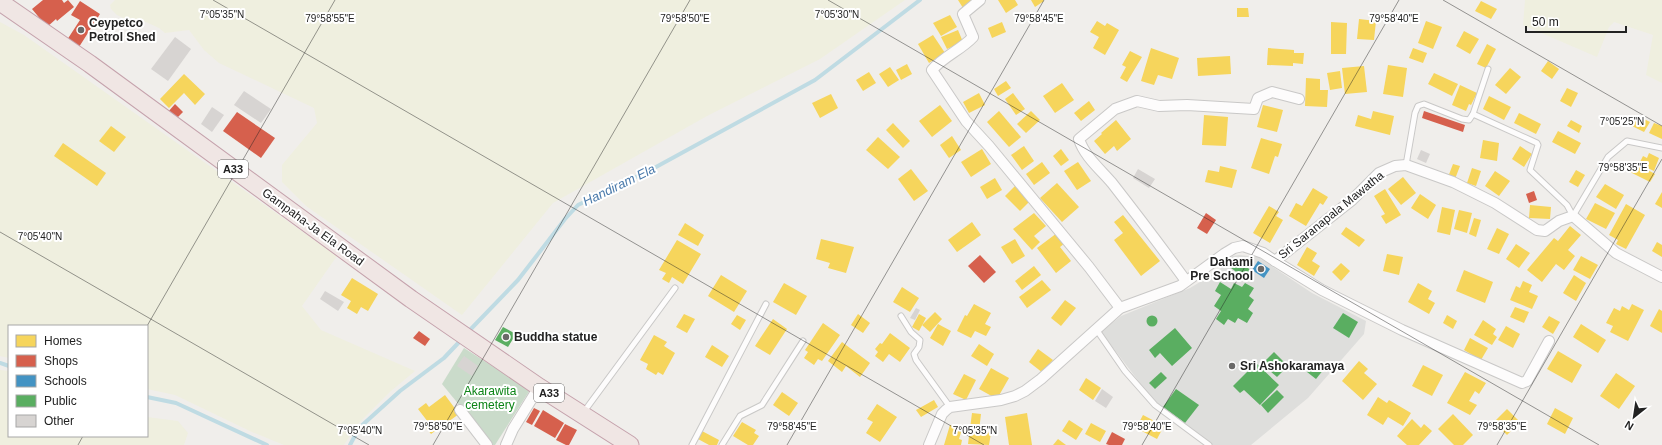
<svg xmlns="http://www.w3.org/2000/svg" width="1662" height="445" viewBox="0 0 1662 445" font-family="Helvetica,sans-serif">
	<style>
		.religious { fill: #dededc }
		.farmland { fill: #efefdf }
		.cemetery { fill: #cadbca }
		.homes { fill: #f6d55c }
		.shops { fill: #d6604d }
		.schools { fill: #4393c3 }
		.public { fill: #5aae61 }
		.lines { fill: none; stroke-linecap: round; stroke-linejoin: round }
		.stream { stroke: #bfdbe3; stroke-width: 4 }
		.building { fill: #d7d4d2 }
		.service-casing { stroke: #c9c8c7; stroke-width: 7 }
		.minor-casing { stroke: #c9c8c7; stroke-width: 12 }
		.trunk-casing { stroke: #c5a2ac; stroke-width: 19 }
		.service { stroke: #fdfcfc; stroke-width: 5 }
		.minor { stroke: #fdfcfc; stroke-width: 10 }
		.trunk { stroke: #f0e6e4; stroke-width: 17 }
		.ticks { fill: none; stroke: #222; stroke-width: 1; stroke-opacity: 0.45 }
		.poi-dot { fill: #6a6968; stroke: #fff; stroke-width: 1.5 }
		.labels { text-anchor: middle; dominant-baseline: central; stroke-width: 4; stroke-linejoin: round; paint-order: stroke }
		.shield { fill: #fff; stroke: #646464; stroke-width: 1 }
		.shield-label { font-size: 11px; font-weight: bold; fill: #222 }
		.poi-label { font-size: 12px; font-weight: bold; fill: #222; stroke: #fff; text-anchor: start }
		.street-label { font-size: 12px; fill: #222; stroke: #fff }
		.park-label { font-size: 12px; fill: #0c8416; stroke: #fff }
		.water-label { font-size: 13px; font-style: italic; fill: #4a7aab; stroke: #fff }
		.ticks-label { font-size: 10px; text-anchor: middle; fill: #222; stroke: #fff; stroke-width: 4; stroke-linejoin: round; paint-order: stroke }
	</style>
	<rect width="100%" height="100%" fill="#f0eeeb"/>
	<path class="religious" d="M1239,255L1258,257L1312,293L1366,321L1364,334L1308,398L1251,445H1213L1156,404L1101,332L1121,316L1190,288L1217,272L1232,256Z"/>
	<g class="farmland">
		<path d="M115,0H905L820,59L707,116L553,203L462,315L306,206L282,182V165L317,123L314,108L219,63L204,50L189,30L165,33L159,28L146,22L127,20L117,15L111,9L110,5Z"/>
		<path d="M1525,0H1662V83L1646,75L1653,35L1614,22L1609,27L1597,57L1523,25Z"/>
		<path d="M0,22L24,35L337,256L302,306L321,330L415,371L391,391L357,425L344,445H284L252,432L175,395L147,389V326H9V358L0,356Z"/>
		<path d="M0,370L9,371V436H147V417L178,421L188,433L184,445H0Z"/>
	</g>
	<path class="cemetery" d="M464,348L530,390L495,445H492L442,384Z"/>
	<g class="homes">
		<path d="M958,0H975L963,8Z"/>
		<path d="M998,0H1015L1018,5L1006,13Z"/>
		<path d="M1031,0H1043L1044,1L1035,7Z"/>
		<path d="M1481,1L1497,9L1491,19L1475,11Z"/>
		<path d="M1237,8H1248L1249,17H1237Z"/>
		<path d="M950,15L957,27L941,36L933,23Z"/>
		<path d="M1359,19L1376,21L1374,40L1357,39Z"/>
		<path d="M1097,21L1105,26L1107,23L1119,30L1105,55L1093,48L1099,37L1090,32Z"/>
		<path d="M1426,21L1442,27L1433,49L1418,43Z"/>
		<path d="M1002,22L1006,32L992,38L988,28Z"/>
		<path d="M1331,22L1347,23L1346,54H1331Z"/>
		<path d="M958,30L963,42L947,49L941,37Z"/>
		<path d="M1464,31L1479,39L1470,54L1456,46Z"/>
		<path d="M933,35L945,53L929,63L918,44Z"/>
		<path d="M1487,44L1496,49L1486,68L1477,64Z"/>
		<path d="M1151,48L1179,58L1172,79L1158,75L1154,85L1141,81Z"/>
		<path d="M1268,48L1294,50V53H1304L1303,64L1293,63V66L1267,65Z"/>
		<path d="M1413,48L1427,53L1423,63L1409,58Z"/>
		<path d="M1130,51L1142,57L1127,82L1120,78L1126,67L1122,65Z"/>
		<path d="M1230,56L1231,74L1198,76L1197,58Z"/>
		<path d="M1548,61L1559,69L1552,79L1541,71Z"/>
		<path d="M907,64L912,74L901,80L896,70Z"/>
		<path d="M1388,65L1407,68L1403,97L1383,94Z"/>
		<path d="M1364,66L1367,92L1345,94L1342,68Z"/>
		<path d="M890,67L899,80L888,87L879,74Z"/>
		<path d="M1510,68L1521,77L1506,94L1495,85Z"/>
		<path d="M1340,71L1342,88L1330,90L1327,73Z"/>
		<path d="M869,72L876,83L863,91L856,80Z"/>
		<path d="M1434,73L1458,84L1452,96L1428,84Z"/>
		<path d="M184,74L205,94L195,105L184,93L169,108L160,99Z"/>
		<path d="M1306,78L1320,79V90H1328L1327,107L1305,106Z"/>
		<path d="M1006,81L1011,88L998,96L994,89Z"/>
		<path d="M1062,83L1074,100L1055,113L1043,96Z"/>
		<path d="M1460,85L1477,93L1471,105L1469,104L1466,111L1452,105Z"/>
		<path d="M1567,88L1578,93L1571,107L1560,101Z"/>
		<path d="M979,93L985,105L969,113L963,102Z"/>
		<path d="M1013,93L1025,109L1016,115L1005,99Z"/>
		<path d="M831,94L838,108L820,118L812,103Z"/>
		<path d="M1489,96L1511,107L1504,120L1483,109Z"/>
		<path d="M1089,101L1095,110L1081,121L1074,113Z"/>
		<path d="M940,105L952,121L932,137L919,121Z"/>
		<path d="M1263,105L1283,110L1277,132L1257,127Z"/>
		<path d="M999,111L1021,137L1009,147L987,122Z"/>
		<path d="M1031,111L1040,120L1026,133L1017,124Z"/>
		<path d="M1373,111L1394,116L1390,135L1355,126L1358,115L1371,119Z"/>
		<path d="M1519,113L1541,124L1536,134L1514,123Z"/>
		<path d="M1204,115L1228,117L1226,146L1202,145Z"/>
		<path d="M1636,115L1650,122L1644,132L1630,125Z"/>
		<path d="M1116,120L1131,139L1117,151L1114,146L1105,154L1094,141L1102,134L1101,133Z"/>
		<path d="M1571,120L1582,126L1579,133L1567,126Z"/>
		<path d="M893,123L910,141L903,148L886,130Z"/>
		<path d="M1654,123L1662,126V139L1649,133Z"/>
		<path d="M111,126L126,137L114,152L99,141Z"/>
		<path d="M1558,131L1581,143L1575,154L1552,142Z"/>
		<path d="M952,136L961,150L949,158L940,145Z"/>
		<path d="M878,137L900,157L888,169L866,150Z"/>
		<path d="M1261,138L1282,144L1278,157L1275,156L1269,174L1251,168Z"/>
		<path d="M1483,140L1499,143L1497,161L1480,158Z"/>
		<path d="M63,143L106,173L97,186L54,156Z"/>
		<path d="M1024,146L1034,161L1022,170L1011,155Z"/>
		<path d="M1520,146L1532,154L1524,167L1512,159Z"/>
		<path d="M982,149L991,164L971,177L961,162Z"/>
		<path d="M1061,149L1069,160L1061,166L1053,156Z"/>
		<path d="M1649,153L1659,158L1654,171L1639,164L1643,156L1647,158Z"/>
		<path d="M1042,162L1050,173L1034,185L1026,174Z"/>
		<path d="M1078,162L1091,181L1077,190L1064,171Z"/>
		<path d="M1635,163L1655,174L1650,182L1630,172Z"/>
		<path d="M1453,164L1460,166L1455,179L1448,177Z"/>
		<path d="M1220,166L1237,170L1232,188L1205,182L1208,170L1219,172Z"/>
		<path d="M1472,168L1481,171L1476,186L1467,183Z"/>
		<path d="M911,169L928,191L914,201L898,179Z"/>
		<path d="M1576,170L1585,175L1578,187L1569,182Z"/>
		<path d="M1495,171L1510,181L1499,196L1485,186Z"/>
		<path d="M1403,177L1416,193L1401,205L1388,189Z"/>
		<path d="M995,178L1002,190L987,199L980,187Z"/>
		<path d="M1057,183L1079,207L1062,222L1040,198Z"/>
		<path d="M1605,184L1624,195L1616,209L1596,197Z"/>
		<path d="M1015,186L1030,201L1020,211L1005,196Z"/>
		<path d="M1313,188L1328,197L1323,205L1320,203L1306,226L1289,216L1296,203L1302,206Z"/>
		<path d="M1385,189L1401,215L1386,224L1381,216L1385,214L1374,196Z"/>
		<path d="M1662,192V208L1655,204Z"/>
		<path d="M1420,194L1436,205L1428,219L1411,208Z"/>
		<path d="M1595,203L1615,213L1606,229L1586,219Z"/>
		<path d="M1626,204L1645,215L1626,249L1616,244L1618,240L1609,235Z"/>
		<path d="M1530,205L1551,207L1550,219L1529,218Z"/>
		<path d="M1269,206L1279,212L1276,216L1283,220L1270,243L1253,233Z"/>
		<path d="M1442,207L1455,210L1450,235L1437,232Z"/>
		<path d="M1459,210L1472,213L1467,233L1454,229Z"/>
		<path d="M1034,213L1046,226L1034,236L1040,242L1032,250L1013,229Z"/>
		<path d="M1123,215L1160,261L1141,276L1114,240L1123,233L1114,222Z"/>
		<path d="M1474,218L1481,220L1476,237L1469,234Z"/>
		<path d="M972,222L981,235L957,252L948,240Z"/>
		<path d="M685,223L704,235L698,246L678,235Z"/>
		<path d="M1570,226L1581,235L1568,250L1575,256L1564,270L1556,264L1542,282L1527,270L1554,238L1558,241Z"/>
		<path d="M1346,227L1365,240L1359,247L1341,234Z"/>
		<path d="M1497,228L1509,234L1499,254L1487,249Z"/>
		<path d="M1057,233L1065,243L1060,247L1071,261L1056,273L1037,248Z"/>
		<path d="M821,239L854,247L846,273L828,268L830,263L816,259Z"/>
		<path d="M1015,239L1025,256L1012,264L1001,247Z"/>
		<path d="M677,240L701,254L683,284L672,277L669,283L662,279L666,273L659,270Z"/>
		<path d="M1657,242L1662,245V257L1652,251Z"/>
		<path d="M1516,244L1530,253L1519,268L1506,259Z"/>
		<path d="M1307,247L1317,253L1312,261L1320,266L1314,276L1297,265Z"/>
		<path d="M1387,254L1403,257L1399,275L1383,271Z"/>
		<path d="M1581,256L1598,265L1590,279L1573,270Z"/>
		<path d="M1341,263L1350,271L1341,281L1332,272Z"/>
		<path d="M1034,266L1041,275L1022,290L1015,281Z"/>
		<path d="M1464,270L1493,282L1485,303L1456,291Z"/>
		<path d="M721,275L747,291L734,312L708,296Z"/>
		<path d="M1574,275L1586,283L1576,301L1563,293Z"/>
		<path d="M352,278L378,294L368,311L361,307L357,314L347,308L351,301L341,295Z"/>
		<path d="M1042,280L1051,290L1027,308L1019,297Z"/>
		<path d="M1523,281L1532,285L1529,292L1538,296L1532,309L1510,300L1516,286L1520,288Z"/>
		<path d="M784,283L807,296L796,315L773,302Z"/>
		<path d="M1418,283L1432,291L1428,299L1435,303L1429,314L1408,302Z"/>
		<path d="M902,287L919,298L910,312L893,302Z"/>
		<path d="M1065,300L1076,308L1061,326L1051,318Z"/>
		<path d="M974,304L991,313L985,324L991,327L986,336L975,331L971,338L957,331L965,315L967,316Z"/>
		<path d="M1632,304L1644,310L1628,341L1610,332L1613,326L1606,323L1614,308L1620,311L1622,306L1629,310Z"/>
		<path d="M1515,307L1529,312L1524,323L1510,317Z"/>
		<path d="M1659,309L1662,311V333L1650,326Z"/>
		<path d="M935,312L942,319L930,332L922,325Z"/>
		<path d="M684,314L695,319L687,333L676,327Z"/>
		<path d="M858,314L870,323L863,333L851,325Z"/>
		<path d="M919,314L926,318L919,331L912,327Z"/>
		<path d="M737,315L746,320L740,330L731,324Z"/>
		<path d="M1447,315L1457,321L1453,329L1443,323Z"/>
		<path d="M1549,316L1560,322L1553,334L1542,327Z"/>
		<path d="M773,319L787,329L770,355L755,346Z"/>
		<path d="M1483,320L1496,329L1493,334L1497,337L1492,345L1474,335Z"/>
		<path d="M823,323L840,335L822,361L818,359L814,365L804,358L808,352L805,350Z"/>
		<path d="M938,324L951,331L943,346L930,338Z"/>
		<path d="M1581,324L1606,340L1598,353L1573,337Z"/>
		<path d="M1506,326L1520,334L1513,348L1498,340Z"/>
		<path d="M890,333L910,348L900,362L889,354L883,362L875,356L878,352L875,349L880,343L882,344Z"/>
		<path d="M654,335L667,342L664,346L675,353L663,375L658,372L656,375L646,369L648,364L640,360Z"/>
		<path d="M1470,338L1488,348L1481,360L1464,350Z"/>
		<path d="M842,342L870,363L860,377L846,366L842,372L828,361Z"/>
		<path d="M979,344L994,354L987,366L971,356Z"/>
		<path d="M712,345L729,356L722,367L705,357Z"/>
		<path d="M1038,349L1053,360L1043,373L1029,362Z"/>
		<path d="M1558,351L1582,365L1572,383L1547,369Z"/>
		<path d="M1359,361L1368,369L1364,373L1377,384L1363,400L1342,381Z"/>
		<path d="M1423,365L1443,375L1432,396L1412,386Z"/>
		<path d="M991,368L1009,378L997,399L979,389Z"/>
		<path d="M1465,372L1486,383L1479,394L1475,391L1469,401L1477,405L1470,415L1447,403Z"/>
		<path d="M1616,373L1635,386L1619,409L1600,396Z"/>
		<path d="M964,374L976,380L966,400L953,394Z"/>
		<path d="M1086,378L1101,388L1093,400L1079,390Z"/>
		<path d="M782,392L798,403L789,416L773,405Z"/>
		<path d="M445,395L459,414L431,434L424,425L428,422L418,409L426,403L429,407Z"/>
		<path d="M1378,397L1387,403L1389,400L1411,413L1403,426L1388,417L1383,425L1367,415Z"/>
		<path d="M934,400L938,407L921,417L916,410Z"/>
		<path d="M877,404L897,417L880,442L866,433L873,422L867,419Z"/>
		<path d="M1555,408L1573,418L1565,434L1547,424Z"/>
		<path d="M1507,409L1520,422L1507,435L1494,422Z"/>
		<path d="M972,413L981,414L979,431L991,433L989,445L968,444Z"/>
		<path d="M1027,413L1032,445H1009L1005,417Z"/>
		<path d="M1453,414L1473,435L1463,445H1454L1438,429Z"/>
		<path d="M1143,415L1164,426L1157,439L1136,428Z"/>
		<path d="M1412,419L1421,428L1424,424L1432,431L1419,445H1407L1397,436Z"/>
		<path d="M1069,420L1083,429L1076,440L1062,431Z"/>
		<path d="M742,422L756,430L754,433L759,436L753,445H748L733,436Z"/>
		<path d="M1091,423L1106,431L1100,442L1085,434Z"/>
		<path d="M950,425L962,429L959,439L962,440L961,445H944Z"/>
		<path d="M702,431L719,440L717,445H709L698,439Z"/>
		<path d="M1058,439L1066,445H1053Z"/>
	</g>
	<g class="shops">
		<path d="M43,0H62L64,3L68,0L74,7L57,21L56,19L47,27L32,9Z"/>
		<path d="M80,1L100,14L79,47L67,40L80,20L71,15Z"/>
		<path d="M175,104L183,112L176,119L168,112Z"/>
		<path d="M1424,111L1465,125L1463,132L1422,118Z"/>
		<path d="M237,112L275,138L261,158L223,131Z"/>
		<path d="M1534,191L1537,200L1529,203L1526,194Z"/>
		<path d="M1206,213L1216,220L1207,234L1197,228Z"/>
		<path d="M980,255L996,272L984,283L968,266Z"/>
		<path d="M419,331L430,339L425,346L413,338Z"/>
		<path d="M534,408L540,411L532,425L526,422Z"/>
		<path d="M543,410L564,423L555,438L534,426Z"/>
		<path d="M565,424L577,430L569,445H566L556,440Z"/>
		<path d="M1112,432L1125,439L1122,445H1109L1106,444Z"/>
	</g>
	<path class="schools" d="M1258,261L1270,269L1264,278L1252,270Z"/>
	<g class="public">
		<path d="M1237,260L1252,271L1246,279L1231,268Z"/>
		<path d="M1220,282L1231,289L1234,283L1242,287L1245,283L1254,288L1249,296L1254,300L1248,309L1253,313L1247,323L1238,318L1235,323L1228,319L1224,325L1216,319L1221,311L1214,306L1221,295L1215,291Z"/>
		<path d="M1343,313L1358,322L1349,338L1333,328Z"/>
		<circle cx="1152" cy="321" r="5.5"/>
		<path d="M503,327L516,334L508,347L495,340Z"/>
		<path d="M1175,328L1192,348L1172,366L1160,353L1155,358L1149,350Z"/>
		<path d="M1274,352L1288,366L1277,377L1262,364Z"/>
		<path d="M1315,362L1324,369L1316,379L1307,372Z"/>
		<path d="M1256,363L1279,385L1260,405L1244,390L1240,393L1233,386Z"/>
		<path d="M1161,372L1167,378L1155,389L1149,383Z"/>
		<path d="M1176,389L1199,405L1185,423L1163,407Z"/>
		<path d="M1277,390L1284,397L1268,413L1261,405Z"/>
	</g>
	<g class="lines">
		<g class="stream">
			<path d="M468,332L518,280L565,219L578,205L656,167L815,80L920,0"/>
			<path d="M0,363L9,366"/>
			<path d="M147,397L176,403L267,445"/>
			<path d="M350,445L359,428L400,391L444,358L462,339"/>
		</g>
	</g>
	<g class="building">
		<path d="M175,37L191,49L168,81L151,69Z"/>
		<path d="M244,91L271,109L261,123L234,105Z"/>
		<path d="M212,107L224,115L212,132L201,124Z"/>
		<path d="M1421,150L1430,154L1426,163L1417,159Z"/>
		<path d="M1138,169L1155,179L1149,188L1133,178Z"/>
		<path d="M325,291L344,302L338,311L320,299Z"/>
		<path d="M916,308L920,310L915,320L910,318Z"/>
		<path d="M464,356L478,366L472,376L457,366Z"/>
		<path d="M1102,389L1113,397L1106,408L1095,401Z"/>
	</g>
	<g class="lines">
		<g class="service-casing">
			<g id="service">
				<path d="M1473,114L1537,143L1538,145L1530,170L1567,205L1573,216"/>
				<path d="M1406,165L1415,113L1418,106L1424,104L1462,119L1469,120L1473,114L1488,69"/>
				<path d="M1573,216L1608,157L1627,141L1662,148"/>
				<path d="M901,316L911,332L920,340L919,347L914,354L916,360L950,407"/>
				<path d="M1096,329L1125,371L1155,405L1209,445"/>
				<path d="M583,413L675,288"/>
				<path d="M692,445L766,304"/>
				<path d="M722,445L740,416L762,405L803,341"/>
			</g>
		</g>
		<g class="minor-casing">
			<g id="minor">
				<path d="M980,0L963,14L973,37C961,50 944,56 932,70L966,121L989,146L1089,267L1120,308"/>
				<path d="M1275,261L1322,290L1402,330L1522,383L1527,381L1549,341"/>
				<path d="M1186,281C1162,248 1137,215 1112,183C1101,170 1084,156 1079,139L1115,109L1137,101L1159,106L1187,105L1254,109L1258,98L1272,92L1299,99"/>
				<path d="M460,410L487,445"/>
				<path d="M506,445L513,429L539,387"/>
				<path d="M929,445L942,414L946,410L950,407L1001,400L1015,396L1025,391L1041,379L1120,308L1180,286L1224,254L1234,248L1243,246L1263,253L1275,261L1352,200L1379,173L1395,166L1406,165L1453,182L1495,203L1537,230L1545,231L1559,221L1573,216L1616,253L1662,277"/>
			</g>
		</g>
		<g class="trunk-casing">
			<path id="trunk" d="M0,2L90,64L411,299L539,387L630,445"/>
		</g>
		<use href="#service" class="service"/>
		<use href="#minor" class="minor"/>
		<use href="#trunk" class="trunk"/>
	</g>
	<path class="ticks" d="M213,0L984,445M828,0L1599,445M1443,0L1662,126M0,232L369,445M147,326L335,0M78,445L83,436M433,445L690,0M787,445L1044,0M1142,445L1399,0M1497,445L1662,159"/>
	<g class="poi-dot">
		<circle cx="81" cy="30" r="4"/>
		<circle cx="1261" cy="269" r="4"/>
		<circle cx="506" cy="337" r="4"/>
		<circle cx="1232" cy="366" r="4"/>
	</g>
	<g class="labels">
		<g class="shield">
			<rect x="218" y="160" width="30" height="18" rx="3"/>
			<rect x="534" y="384" width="30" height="18" rx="3"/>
		</g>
		<g class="shield-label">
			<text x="233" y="169">A33</text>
			<text x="549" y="393">A33</text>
		</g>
		<g class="poi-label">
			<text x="89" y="23">Ceypetco<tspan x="89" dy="14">Petrol Shed</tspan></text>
			<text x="1253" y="262" text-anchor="end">Dahami<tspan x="1253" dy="14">Pre School</tspan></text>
			<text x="514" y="337">Buddha statue</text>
			<text x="1240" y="366">Sri Ashokaramaya</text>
		</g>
		<g class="street-label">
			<text transform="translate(1331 215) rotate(-39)">Sri Saranapala Mawatha</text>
			<text transform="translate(313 227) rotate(36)">Gampaha-Ja Ela Road</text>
		</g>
		<g class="park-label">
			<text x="490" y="391">Akarawita<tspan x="490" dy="14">cemetery</tspan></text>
		</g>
		<g class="water-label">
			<text transform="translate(619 185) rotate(-26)">Handiram Ela</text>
		</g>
	</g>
	<g class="ticks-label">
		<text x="222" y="18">7°05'35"N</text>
		<text x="837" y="18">7°05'30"N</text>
		<text x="330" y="22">79°58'55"E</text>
		<text x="685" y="22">79°58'50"E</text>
		<text x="1039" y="22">79°58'45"E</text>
		<text x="1394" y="22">79°58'40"E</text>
		<text x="1622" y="125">7°05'25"N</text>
		<text x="1623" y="171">79°58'35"E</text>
		<text x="40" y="240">7°05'40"N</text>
		<text x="438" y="430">79°58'50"E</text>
		<text x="792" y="430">79°58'45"E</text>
		<text x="1147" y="430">79°58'40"E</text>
		<text x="1502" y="430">79°58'35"E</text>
		<text x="360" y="434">7°05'40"N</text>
		<text x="975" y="434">7°05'35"N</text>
	</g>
	<rect x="8" y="325" width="140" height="112" fill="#ffffff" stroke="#a7a7a7"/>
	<rect x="16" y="335" width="20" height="12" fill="#f6d55c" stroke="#a7a7a7"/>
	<text x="44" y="345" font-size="12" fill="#222222">Homes</text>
	<rect x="16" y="355" width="20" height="12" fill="#d6604d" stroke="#a7a7a7"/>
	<text x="44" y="365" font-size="12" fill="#222222">Shops</text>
	<rect x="16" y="375" width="20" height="12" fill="#4393c3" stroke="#a7a7a7"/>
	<text x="44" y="385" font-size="12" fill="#222222">Schools</text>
	<rect x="16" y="395" width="20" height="12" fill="#5aae61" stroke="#a7a7a7"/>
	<text x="44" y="405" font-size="12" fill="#222222">Public</text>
	<rect x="16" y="415" width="20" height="12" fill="#d7d4d2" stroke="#a7a7a7"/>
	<text x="44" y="425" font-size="12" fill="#222222">Other</text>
	<g transform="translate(1634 417) rotate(210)" stroke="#ffffff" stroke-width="3" paint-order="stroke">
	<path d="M0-3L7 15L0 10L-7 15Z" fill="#222222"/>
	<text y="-6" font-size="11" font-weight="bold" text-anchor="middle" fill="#222222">N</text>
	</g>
	<path d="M1526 26v6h100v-6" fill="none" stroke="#222222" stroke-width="2"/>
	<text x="1532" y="26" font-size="12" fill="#222222" stroke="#ffffff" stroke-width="3" paint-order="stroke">50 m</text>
</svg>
